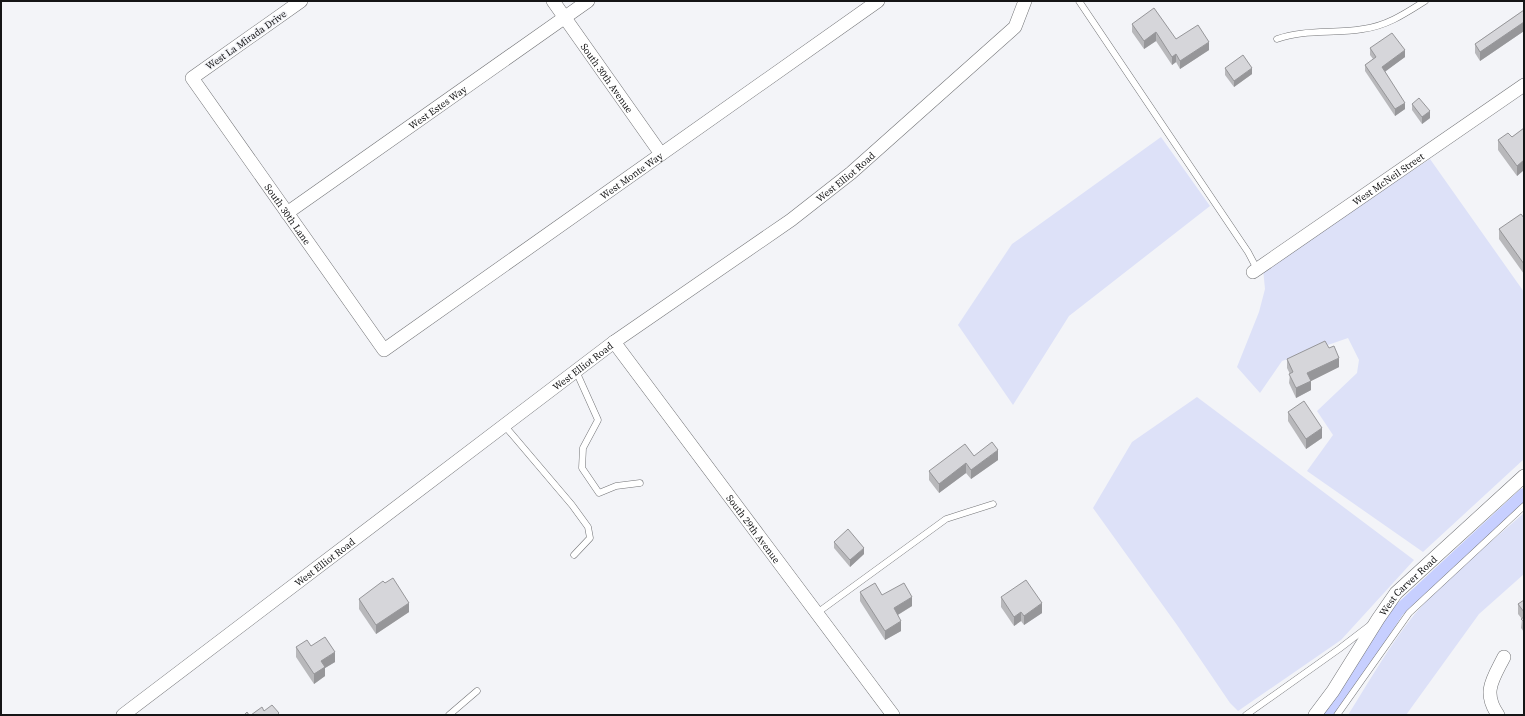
<svg xmlns="http://www.w3.org/2000/svg" width="1525" height="716" viewBox="0 0 1525 716" font-family="'Source Serif 4',serif">
	<style>
		.green { fill: #dde1f8 }
		.lines { fill: none; stroke-linecap: round; stroke-linejoin: round }
		.canal { stroke: #c7cfff; stroke-width: 12 }
		.service-casing { stroke: #727376; stroke-width: 7 }
		.minor-casing { stroke: #727376; stroke-width: 14 }
		.service { stroke: #fff; stroke-width: 6 }
		.minor { stroke: #fff; stroke-width: 13 }
		.wall { fill: #b8b8bb }
		.shaded-wall { fill: #969699 }
		.building { fill: #d6d6da; stroke: #969699 }
		.labels { text-anchor: middle; dominant-baseline: central; stroke-width: 3; stroke-linejoin: round; paint-order: stroke }
		.street-label { font-size: 10px; fill: #151516; stroke: #f3f4f8 }
	</style>
	<rect width="100%" height="100%" fill="#f3f4f8"/>
	<g class="green">
		<path d="M1161,137L1210,206L1069,316L1013,405L958,325L1012,244Z"/>
		<path d="M1430,159L1524,292V459L1423,552L1307,471L1333,435L1317,411L1357,373L1359,360L1348,338L1282,361L1260,393L1237,367L1259,312L1265,289L1263,269Z"/>
		<path d="M1197,397L1414,560L1341,640L1238,711L1230,703L1177,625L1093,508L1132,442Z"/>
		<path d="M1524,513V574L1479,614L1406,715H1348C1369,682 1389,646 1414,615C1446,577 1487,546 1524,513Z"/>
	</g>
	<g class="lines">
		<path class="canal" d="M1328,715L1354,679L1398,611L1524,494"/>
		<g class="service-casing">
			<g id="service">
				<path d="M1079,1L1248,252L1257,269"/>
				<path d="M1277,39C1305,29 1334,34 1363,29C1387,26 1406,13 1425,1"/>
				<path d="M576,371L598,420L583,448L582,468L599,493L616,486L640,483"/>
				<path d="M504,425L572,505L588,527L590,538L574,555"/>
				<path d="M817,613L946,519L993,504"/>
				<path d="M449,715L477,691"/>
				<path d="M1246,715L1339,649L1369,626"/>
				<path d="M1337,715L1409,613L1524,506"/>
			</g>
		</g>
		<g class="minor-casing">
			<g id="minor">
				<path id="s1" d="M301,1L192,78L384,350L878,1"/>
				<path id="s2" d="M553,1L661,154"/>
				<path id="s3" d="M287,213L588,1"/>
				<path id="s4" d="M1253,272L1524,85"/>
				<path id="s5" d="M614,342L893,715"/>
				<path id="s6" d="M123,715L614,342L791,220L851,173L1015,27L1025,1"/>
				<path id="s7" d="M1315,715L1333,691L1378,619L1396,593L1524,476"/>
				<path d="M1498,715C1482,692 1493,679 1504,657"/>
			</g>
		</g>
		<use href="#service" class="service"/>
		<use href="#minor" class="minor"/>
	</g>
	<g class="wall">
		<path d="M1524,10V31L1480,61L1475,53V44Z"/>
		<path d="M1132,24L1176,39L1209,50L1180,69L1176,62L1172,65L1156,41L1144,49L1132,32Z"/>
		<path d="M1370,48L1405,57L1385,71L1405,109L1395,116L1365,71V65L1373,59L1370,55Z"/>
		<path d="M1225,68L1252,74L1234,87L1225,75Z"/>
		<path d="M1412,104L1430,118L1422,124L1412,110Z"/>
		<path d="M1524,128V170L1517,176L1498,150V140L1512,137Z"/>
		<path d="M1524,218V274L1499,239V229Z"/>
		<path d="M1329,348L1339,367L1311,381V390L1296,398L1289,383L1290,374L1287,368V359Z"/>
		<path d="M1288,412L1322,438L1306,449L1288,421Z"/>
		<path d="M974,456L998,460L971,479L966,473L939,493L929,480V471Z"/>
		<path d="M834,542L864,554L850,567L834,548Z"/>
		<path d="M860,592L882,595L912,606L898,615L901,631L885,640L860,601Z"/>
		<path d="M1001,597L1042,613L1024,625L1021,621L1014,626L1001,607Z"/>
		<path d="M359,599L409,612L376,634L359,609Z"/>
		<path d="M1524,600V632L1521,628L1522,619L1518,614V604Z"/>
		<path d="M311,646L335,662L325,668V676L314,684L296,657V647Z"/>
	</g>
	<g class="shaded-wall">
		<path d="M1524,22V31L1480,61V52Z"/>
		<path d="M1156,32V41L1144,49V41Z"/>
		<path d="M1209,42V50L1180,69V61Z"/>
		<path d="M1405,50V57L1382,74V67Z"/>
		<path d="M1176,54V62L1172,65V57Z"/>
		<path d="M1252,68V74L1234,87V81Z"/>
		<path d="M1405,103V109L1395,116V109Z"/>
		<path d="M1430,111V118L1422,124V117Z"/>
		<path d="M1524,160V170L1517,176V166Z"/>
		<path d="M1339,358V367L1311,381V390L1296,398V388L1307,373Z"/>
		<path d="M1322,428V438L1306,449V439Z"/>
		<path d="M998,450V460L971,479V470Z"/>
		<path d="M966,463V473L939,493V484Z"/>
		<path d="M864,548V554L850,567V560Z"/>
		<path d="M912,597V606L894,617V608Z"/>
		<path d="M409,603V612L376,634V625Z"/>
		<path d="M1042,603V613L1024,625V616Z"/>
		<path d="M1021,612V621L1014,626V617Z"/>
		<path d="M901,621V631L885,640V631Z"/>
		<path d="M335,652V662L325,668V676L314,684V674L321,661Z"/>
	</g>
	<g class="building">
		<path d="M1154,8L1176,39L1198,25L1209,42L1180,61L1176,54L1172,57L1156,32L1144,41L1132,24Z"/>
		<path d="M1524,10V22L1480,52L1475,44Z"/>
		<path d="M1392,33L1405,50L1382,67L1405,103L1395,109L1365,65L1376,57L1370,48Z"/>
		<path d="M1243,55L1252,68L1234,81L1225,68Z"/>
		<path d="M1419,98L1430,111L1422,117L1412,104Z"/>
		<path d="M1524,128V160L1517,166L1498,140L1508,133L1512,137Z"/>
		<path d="M1521,214L1524,218V264L1499,229Z"/>
		<path d="M1325,341L1329,348L1334,346L1339,358L1307,373L1311,381L1296,388L1289,374L1293,372L1287,359Z"/>
		<path d="M1304,401L1322,428L1306,439L1288,412Z"/>
		<path d="M992,442L998,450L971,470L966,463L939,484L929,471L965,444L974,456Z"/>
		<path d="M848,529L864,548L850,560L834,542Z"/>
		<path d="M393,578L409,603L376,625L359,599L383,581L385,583Z"/>
		<path d="M1026,580L1042,603L1024,616L1021,612L1014,617L1001,597Z"/>
		<path d="M875,583L882,595L904,583L912,597L894,608L901,621L885,631L860,592Z"/>
		<path d="M1524,600V612L1518,604Z"/>
		<path d="M1524,617V622L1521,619Z"/>
		<path d="M325,637L335,652L321,661L325,667L314,674L296,647L307,640L311,646Z"/>
		<path d="M272,705L279,713L277,715H251L262,707L264,711Z"/>
		<path d="M247,712L249,715H244Z"/>
	</g>
	<g class="labels">
		<g class="street-label">
			<text transform="translate(246 40) rotate(-35)">West La Mirada Drive</text>
			<text stroke="none"><textPath href="#s2" startOffset="94">South 30th Avenue</textPath></text>
			<text stroke="none"><textPath href="#s3" startOffset="184">West Estes Way</textPath></text>
			<text stroke="none"><textPath href="#s1" startOffset="769">West Monte Way</textPath></text>
			<text stroke="none"><textPath href="#s6" startOffset="901">West Elliot Road</textPath></text>
			<text stroke="none"><textPath href="#s4" startOffset="164">West McNeil Street</textPath></text>
			<text stroke="none"><textPath href="#s1" startOffset="300">South 30th Lane</textPath></text>
			<text stroke="none"><textPath href="#s6" startOffset="577">West Elliot Road</textPath></text>
			<text stroke="none"><textPath href="#s5" startOffset="233">South 29th Avenue</textPath></text>
			<text stroke="none"><textPath href="#s6" startOffset="253">West Elliot Road</textPath></text>
			<text stroke="none"><textPath href="#s7" startOffset="160">West Carver Road</textPath></text>
		</g>
	</g>
	<rect width="1525" height="716" fill="none" stroke="#151516" stroke-width="4"/>
</svg>
